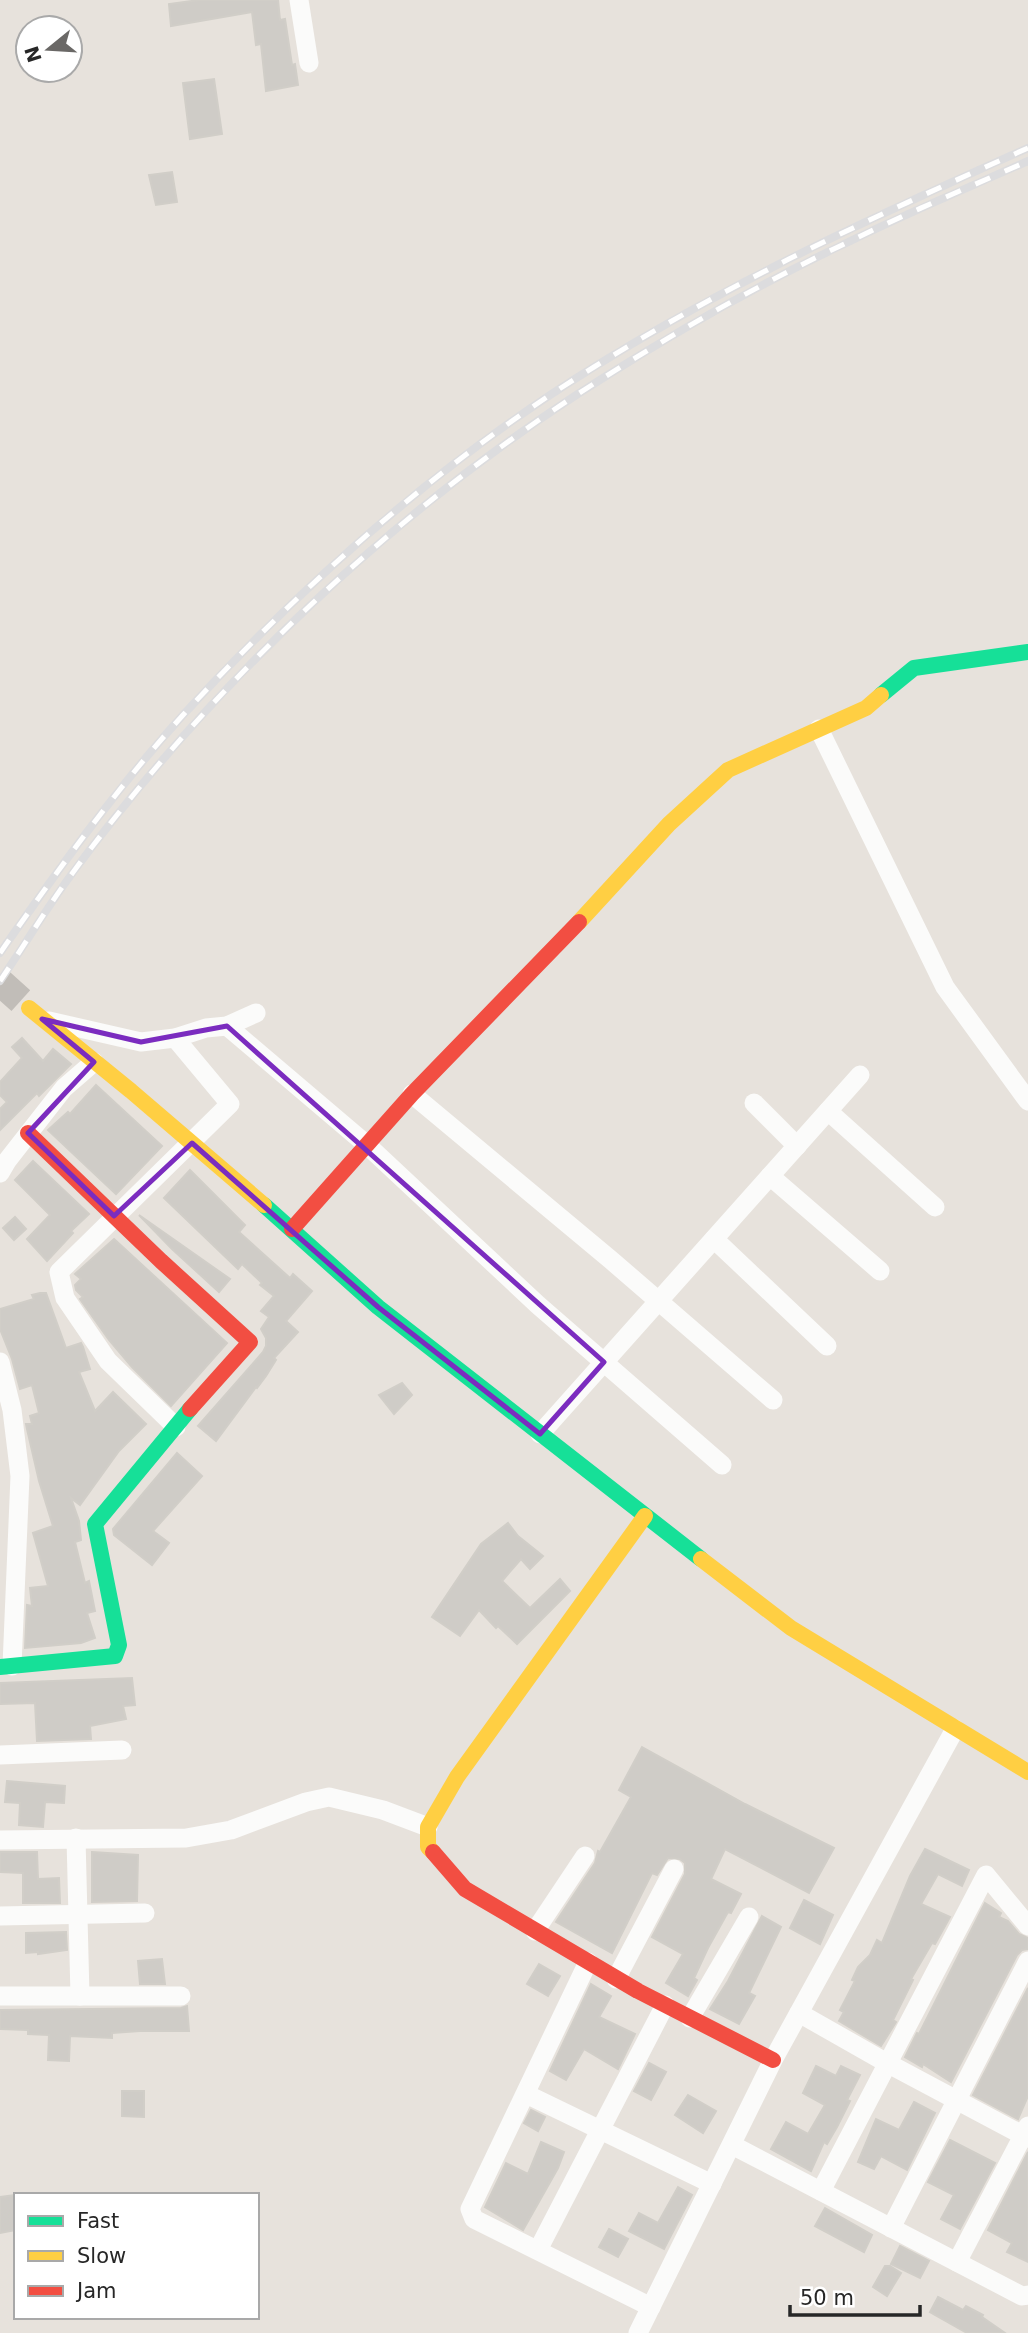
<svg xmlns="http://www.w3.org/2000/svg" width="1028" height="2333" viewBox="0 0 1028 2333" font-family="'DejaVu Sans',sans-serif">
	<style>
		.building { fill: #cfccc7; stroke: #d1cec8; stroke-width: 2 }
		.lines { fill: none; stroke-linecap: round; stroke-linejoin: round }
		.secondary-tunnel { stroke: #c1bdb8; stroke-width: 28; stroke-dasharray: 28 14; stroke-linecap: butt }
		.street { stroke: #fbfbfa; stroke-width: 19 }
		.fast { stroke: #16e098; stroke-width: 16 }
		.slow { stroke: #ffcf43; stroke-width: 16 }
		.jam { stroke: #f24e42; stroke-width: 16 }
		.rail-casing { stroke: #dcdcde; stroke-width: 8 }
		.rail { stroke: #fff; stroke-width: 5; stroke-dasharray: 16; stroke-linecap: butt }
		.marked { fill: none; stroke: #7b2cbf; stroke-width: 5; stroke-linejoin: round }
	</style>
	<rect width="100%" height="100%" fill="#e7e2dc"/>
	<g class="building">
		<path d="M199,0H278L280,20L285,19L292,65L295,64L298,85L266,91L261,44L256,45L252,12L171,26L169,4Z"/>
		<path d="M214,79L222,134L190,139L183,83Z"/>
		<path d="M172,172L177,202L156,205L149,175Z"/>
		<path d="M22,1038L43,1061L53,1049L71,1064L39,1096L37,1093L0,1130V1109L7,1102L0,1095V1082L22,1058L12,1047Z"/>
		<path d="M96,1085L162,1146L116,1194L48,1130L68,1112L70,1114Z"/>
		<path d="M33,1161L89,1214L71,1231L73,1233L47,1261L27,1239L50,1215L15,1180Z"/>
		<path d="M190,1170L245,1225L239,1232L290,1278L293,1274L312,1291L286,1321L298,1332L274,1358L276,1360L266,1376L257,1388L256,1387L216,1441L198,1426L263,1352L266,1346V1338L261,1329L269,1317L261,1311L274,1296L260,1285L262,1283L242,1264L238,1269L164,1198Z"/>
		<path d="M139,1215L230,1279L219,1292L172,1249Z"/>
		<path d="M15,1217L26,1229L14,1240L3,1228Z"/>
		<path d="M114,1239L227,1343L171,1406L132,1367L109,1340L80,1299L83,1297L76,1290L75,1285L81,1279L75,1274Z"/>
		<path d="M40,1293H46L66,1348L81,1343L83,1347L90,1369L79,1372L95,1411L113,1392L146,1424L119,1451L80,1505L71,1498L79,1521L81,1540L75,1542L85,1583L89,1581L95,1611L87,1613L95,1638L81,1643L25,1648L27,1605L32,1606L30,1588L48,1586L33,1533L53,1526L39,1481L27,1429L26,1424H32L30,1416L39,1413L32,1385L20,1389L12,1359L0,1329V1309L34,1299L32,1295Z"/>
		<path d="M402,1383L412,1395L394,1414L379,1395Z"/>
		<path d="M177,1453L202,1476L153,1531L169,1543L152,1565L114,1535L113,1529Z"/>
		<path d="M508,1523L518,1536L543,1556L530,1569L521,1559L502,1581L530,1608L560,1579L570,1591L517,1644L498,1626L496,1628L479,1610L460,1636L432,1617L481,1544Z"/>
		<path d="M132,1678L135,1705L123,1706L126,1719L90,1726L91,1739L37,1741L35,1703L0,1704V1683Z"/>
		<path d="M642,1747L745,1804L834,1848L809,1893L725,1849L711,1879L741,1894L731,1913L728,1912L708,1948L694,1978L697,1980L688,1996L666,1983L683,1954L652,1937L685,1874V1863L680,1859L668,1858L657,1875L652,1873L612,1953L556,1922L595,1863L598,1851L600,1852L631,1797L619,1790Z"/>
		<path d="M7,1781L65,1786L64,1803L45,1802L43,1827L19,1825L20,1803L5,1802Z"/>
		<path d="M925,1849L969,1870L962,1886L938,1874L921,1904L950,1917L935,1944L932,1943L911,1979L913,1980L893,2020L896,2022L881,2046L839,2021L844,2012L840,2010L855,1981L852,1980L858,1967L870,1955L877,1940L882,1943L910,1876Z"/>
		<path d="M0,1852H37L38,1879L59,1878L60,1903H23V1873L0,1872Z"/>
		<path d="M92,1852L138,1855L137,1901L92,1902Z"/>
		<path d="M804,1900L833,1915L820,1944L790,1928Z"/>
		<path d="M985,1903L1001,1913L999,1917L1008,1921L1019,1934L1028,1938V1949L1022,1950L1017,1955L951,2082L923,2064L922,2067L905,2057L917,2033L919,2034Z"/>
		<path d="M762,1916L781,1927L749,1993L755,1996L739,2024L710,2009L728,1981Z"/>
		<path d="M66,1932L67,1950L38,1954V1952L26,1953V1933Z"/>
		<path d="M162,1959L165,1984H140L138,1961Z"/>
		<path d="M539,1964L560,1976L548,1996L527,1984Z"/>
		<path d="M591,1984L611,1996L599,2017L635,2034L618,2069L584,2049L566,2080L550,2071Z"/>
		<path d="M1028,1988V2096L1018,2119L973,2095Z"/>
		<path d="M187,2006L189,2031H140L112,2033V2038L70,2036L69,2061L48,2060L49,2035L28,2034V2030L0,2029V2010L181,2008Z"/>
		<path d="M649,2063L666,2072L651,2100L634,2091Z"/>
		<path d="M816,2066L836,2076L841,2066L860,2075L847,2100L850,2101L837,2127L827,2144L824,2142L811,2171L771,2149L786,2122L808,2134L825,2105L803,2093Z"/>
		<path d="M122,2091H144V2117L122,2116Z"/>
		<path d="M688,2095L716,2111L703,2133L675,2115Z"/>
		<path d="M914,2102L935,2113L907,2170L881,2156L874,2169L858,2162L876,2119L899,2130Z"/>
		<path d="M531,2110L545,2117L538,2131L524,2123Z"/>
		<path d="M950,2140L995,2163L960,2229L941,2219L954,2195L928,2182Z"/>
		<path d="M541,2142L564,2152L558,2168L523,2230L485,2207L506,2163L528,2174Z"/>
		<path d="M1028,2152V2262L1007,2252L1012,2243L988,2230Z"/>
		<path d="M678,2187L692,2195L664,2249L629,2231L639,2213L658,2223Z"/>
		<path d="M16,2195V2230L0,2233V2197Z"/>
		<path d="M825,2208L872,2235L864,2252L815,2226Z"/>
		<path d="M609,2229L628,2239L618,2257L599,2247Z"/>
		<path d="M900,2246L929,2261L920,2278L891,2264Z"/>
		<path d="M885,2266H890L901,2273L887,2296L873,2287Z"/>
		<path d="M938,2297L963,2310L966,2306L983,2315L982,2317L1005,2333H967L930,2312Z"/>
	</g>
	<g class="lines">
		<path class="secondary-tunnel" d="M0,982L29,1008"/>
		<g class="street">
			<path d="M299,0L309,63"/>
			<path d="M819,729L945,987L1028,1101"/>
			<path d="M49,1021L141,1042L175,1038L206,1028L227,1026L256,1013"/>
			<path d="M227,1026L367,1145L538,1305L722,1465"/>
			<path d="M175,1038L230,1104L59,1272L65,1298L108,1361L176,1427"/>
			<path d="M412,1094L611,1260L773,1400"/>
			<path d="M754,1103L797,1146"/>
			<path d="M828,1111L935,1207"/>
			<path d="M0,1173L7,1161L64,1088L94,1062"/>
			<path d="M770,1176L880,1271"/>
			<path d="M714,1239L827,1346"/>
			<path d="M0,1362L12,1410L20,1476L12,1666"/>
			<path d="M540,1434L860,1075"/>
			<path d="M0,1755L122,1750"/>
			<path d="M76,1838L80,1996"/>
			<path d="M0,1840L186,1838L231,1830L306,1802L329,1797L383,1810L428,1827"/>
			<path d="M0,1916L145,1913"/>
			<path d="M535,1931L585,1856"/>
			<path d="M588,1962L470,2209L474,2219L651,2307"/>
			<path d="M616,1979L674,1869"/>
			<path d="M0,1996H181"/>
			<path d="M799,2013L887,2063L1028,2138"/>
			<path d="M690,2018L749,1917"/>
			<path d="M526,2094L712,2184"/>
			<path d="M732,2145L1022,2296L1028,2295"/>
			<path d="M821,2191L986,1875L1028,1926"/>
			<path d="M891,2228L1028,1961"/>
			<path d="M538,2250L665,2005"/>
			<path d="M957,2262L1028,2126"/>
			<path d="M638,2333L773,2060L955,1729"/>
		</g>
		<g class="fast">
			<path d="M881,695L914,668L1028,652"/>
			<path d="M264,1205L378,1307L701,1559"/>
			<path d="M0,1667L115,1656L119,1645L95,1524L190,1409"/>
		</g>
		<g class="slow">
			<path d="M579,922L669,824L728,770L866,708L881,695"/>
			<path d="M29,1008L131,1091L264,1205"/>
			<path d="M701,1559L791,1628L1028,1772"/>
			<path d="M433,1852L428,1847V1827L457,1777L645,1516"/>
		</g>
		<g class="jam">
			<path d="M28,1133L161,1261L250,1342L190,1409"/>
			<path d="M292,1229L412,1094L579,922"/>
			<path d="M433,1852L465,1889L638,1991L773,2060"/>
		</g>
		<g class="rail-casing">
			<g id="rail">
				<path d="M0,953C57,871 116,789 183,715C304,583 441,461 594,367C732,281 880,214 1028,148"/>
				<path d="M0,981C24,946 46,909 71,875C212,683 401,504 603,378C679,330 758,285 838,247C900,216 965,189 1028,161"/>
			</g>
		</g>
		<use href="#rail" class="rail"/>
	</g>
	<path class="marked" d="M42,1019L141,1042L227,1026L604,1362L540,1434L378,1307L192,1143L114,1216L28,1133L94,1062Z"/>
	<rect x="14" y="2193" width="245" height="126" fill="#ffffff" stroke="#a9a9a9" stroke-width="2"/>
	<rect x="28" y="2216" width="35" height="10" fill="#16e098" stroke="#a9a9a9" stroke-width="2"/>
	<text x="77" y="2228" font-size="21" fill="#272727">Fast</text>
	<rect x="28" y="2251" width="35" height="10" fill="#ffcf43" stroke="#a9a9a9" stroke-width="2"/>
	<text x="77" y="2263" font-size="21" fill="#272727">Slow</text>
	<rect x="28" y="2286" width="35" height="10" fill="#f24e42" stroke="#a9a9a9" stroke-width="2"/>
	<text x="77" y="2298" font-size="21" fill="#272727">Jam</text>
	<g transform="translate(49 49) rotate(252)"><circle r="33" fill="#ffffff" stroke="#a9a9a9" stroke-width="2"/>
	<path d="M0-5L12 26L0 18L-12 26Z" fill="#6a6866"/>
	<text y="-10" font-size="19" font-weight="bold" text-anchor="middle" fill="#272727">N</text>
	</g>
	<path d="M790 2305v10h130v-10" fill="none" stroke="#272727" stroke-width="3.5"/>
	<text x="800" y="2305" font-size="21" fill="#272727" stroke="#ffffff" stroke-width="5" paint-order="stroke">50 m</text>
</svg>
